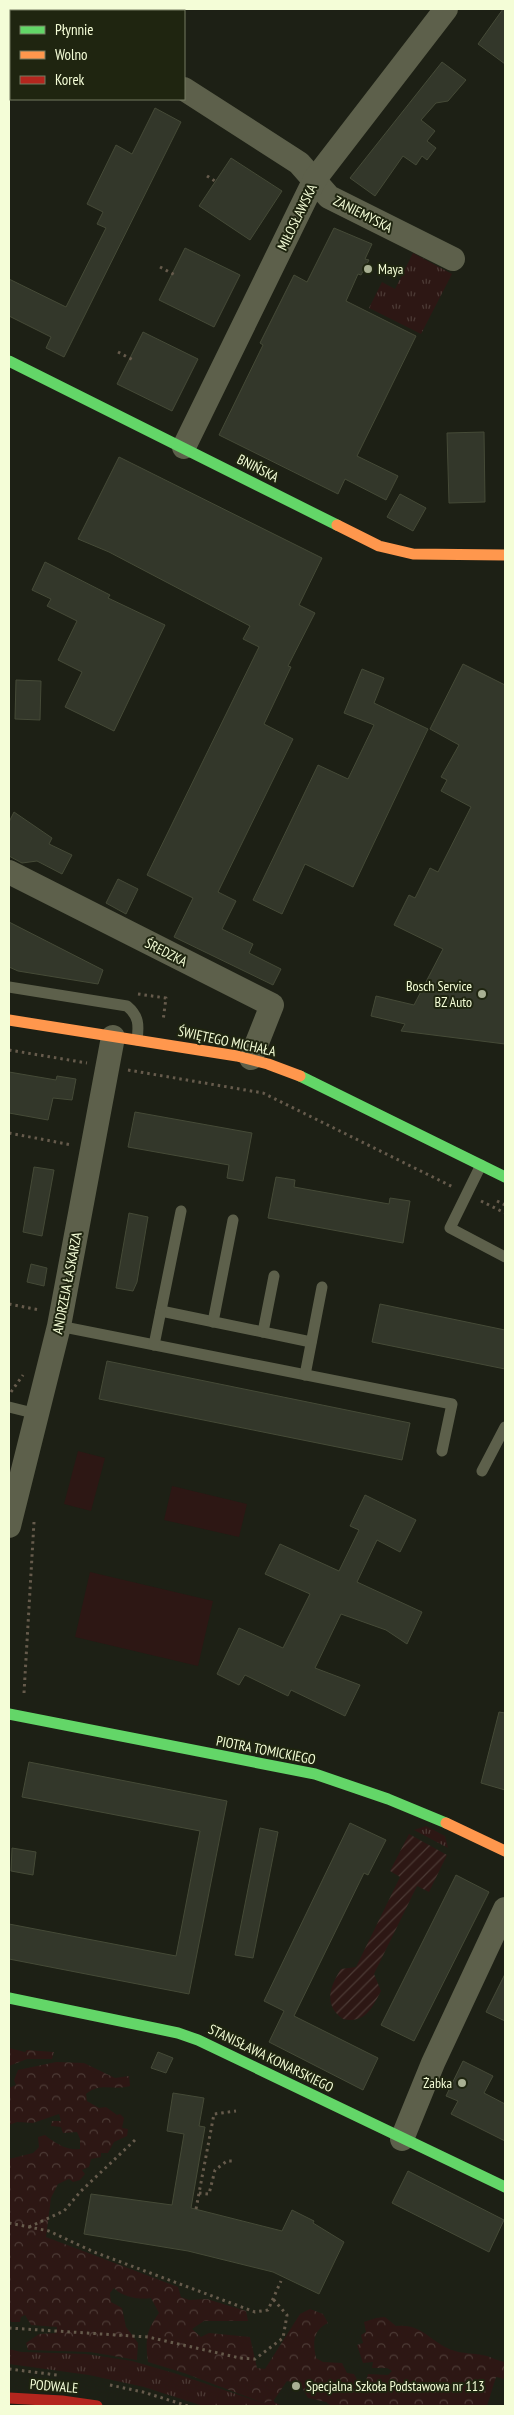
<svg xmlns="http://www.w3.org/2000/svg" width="514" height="2415" viewBox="0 0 514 2415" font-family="'PT Sans Narrow',sans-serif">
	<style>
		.grass { fill: url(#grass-tufts) }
		.forest { fill: url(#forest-crowns) }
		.garden { fill: url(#garden-furrows) }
		.pitch { fill: #2d1714 }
		.building { fill: #33372a; stroke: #454a37 }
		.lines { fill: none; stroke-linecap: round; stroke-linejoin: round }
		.path { stroke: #665b4c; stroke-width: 3; stroke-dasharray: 2.5 4; stroke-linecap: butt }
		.lane { stroke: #5d604b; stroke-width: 11 }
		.street { stroke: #5d604b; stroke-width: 24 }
		.fast { stroke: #63d668; stroke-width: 11 }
		.slow { stroke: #ff974d; stroke-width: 11 }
		.jam { stroke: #b3261e; stroke-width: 11 }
		.poi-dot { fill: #a9b093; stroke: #1f2510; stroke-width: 2 }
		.labels { text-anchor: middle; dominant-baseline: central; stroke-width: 4; stroke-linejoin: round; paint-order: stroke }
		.street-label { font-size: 14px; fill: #f4fdd7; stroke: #1f2510 }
		.poi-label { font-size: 14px; fill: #f4fdd7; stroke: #1f2510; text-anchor: start }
	</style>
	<defs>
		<pattern id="grass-tufts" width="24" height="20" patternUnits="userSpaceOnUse" patternTransform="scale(1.25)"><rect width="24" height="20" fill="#2d1714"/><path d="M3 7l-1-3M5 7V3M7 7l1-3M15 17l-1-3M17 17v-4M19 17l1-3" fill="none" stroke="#4c3a35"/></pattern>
		<pattern id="forest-crowns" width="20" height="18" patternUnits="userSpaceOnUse" patternTransform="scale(1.25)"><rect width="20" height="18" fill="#2d1714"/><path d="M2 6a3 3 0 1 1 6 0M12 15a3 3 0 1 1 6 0" fill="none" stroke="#4c3a35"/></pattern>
		<pattern id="garden-furrows" width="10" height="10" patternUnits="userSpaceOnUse" patternTransform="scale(1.25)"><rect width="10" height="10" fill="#2d1714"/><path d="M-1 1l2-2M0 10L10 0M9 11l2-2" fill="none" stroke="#4c3a35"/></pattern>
	</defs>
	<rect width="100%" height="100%" fill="#1d2015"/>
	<g class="grass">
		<path d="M413,253L452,274L421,334L369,308L382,282L395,289Z"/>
		<path d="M426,1826L445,1836L448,1848L414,1830Z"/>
		<path d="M9,2349L21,2352L86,2354L132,2361L177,2374L263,2403L274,2400V2402L282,2406H203L144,2387L89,2375L9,2364Z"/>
	</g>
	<g class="forest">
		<path d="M9,2048L25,2052L27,2050L54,2052L52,2059H27L9,2066Z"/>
		<path d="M56,2062L84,2063L115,2078L129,2076L130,2086C115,2091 100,2082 86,2094L87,2101L99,2108L106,2107L117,2115L120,2114L124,2118L122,2128L128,2129L127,2136L114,2142L108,2153H101V2157L91,2159L89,2167L82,2170L85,2174L80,2180L73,2182L69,2179L58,2184L51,2198L46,2237L178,2287L181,2297L189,2300L207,2299L246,2311L248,2321H204L192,2329L201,2337L209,2333L250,2337L257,2368L265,2369L300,2314L310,2309L323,2314L328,2323C312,2331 313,2343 316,2358L323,2362L342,2363L347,2373L354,2374L359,2383L365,2384L368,2374L388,2375L392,2371L387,2368H372L373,2362L363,2363L357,2345L363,2343L361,2335L366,2332L364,2322L376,2318L385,2317L396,2326C422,2323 429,2341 452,2350C462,2354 475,2353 487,2356C493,2358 499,2361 505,2362V2379L496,2377L487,2406H331L326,2402L308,2398L300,2384L287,2381L274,2400L263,2403L184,2373L148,2362C145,2339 146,2331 159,2313L151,2298C140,2300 122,2297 114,2288L110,2293L111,2302L122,2308L126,2327L138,2343L137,2360L90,2352L28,2350L26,2343L39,2334L56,2333L57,2327L31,2325L25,2315L21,2317L20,2322H11L9,2317V2159L33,2153L39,2147L38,2137L45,2135C55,2143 67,2151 80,2149V2139L77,2132L63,2133L61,2127L51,2126L52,2121H61L59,2114L33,2123L17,2122L9,2125V2088L16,2085L14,2080L18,2070Z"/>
	</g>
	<path class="garden" d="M409,1834L447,1855L429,1892L417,1886L374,1974L381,1991C372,2008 365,2024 343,2019C323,2005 330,1986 341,1969L356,1967L400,1877L390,1871Z"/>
	<g class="pitch">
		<path d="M78,1451L105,1458L91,1511L64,1504Z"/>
		<path d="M172,1486L247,1504L239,1537L164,1520Z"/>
		<path d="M90,1572L213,1601L198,1666L75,1637Z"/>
	</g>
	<g class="building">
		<path d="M503,9H505V64L478,44Z"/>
		<path d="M442,62L466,80L448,101L436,103L421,120L435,131L427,141L436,148L427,160L422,156L416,165L403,156L375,196L350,178Z"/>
		<path d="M155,108L181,122L64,357L46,348L51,337L9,316V279L66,307L106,228L97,224L103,212L87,204L116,145L132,154Z"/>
		<path d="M231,158L282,191L250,240L199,206Z"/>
		<path d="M334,228L372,244L365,259L369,260L361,275L358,274L346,301L416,336L357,456L398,476L386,500L345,479L338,494L219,435L263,345L260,343L294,275L307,282Z"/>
		<path d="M185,248L240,275L214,327L159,300Z"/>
		<path d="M143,332L198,359L172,411L117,384Z"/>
		<path d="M484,432L485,502L449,503L447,433Z"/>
		<path d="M119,457L322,558L299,605L315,613L288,666L291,667L264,724L293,739L218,892L236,901L222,929L253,944L249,953L281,969L273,985L174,937L193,898L147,875L259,647L243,639L250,626L109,552L78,539Z"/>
		<path d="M400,494L426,508L413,531L387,517Z"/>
		<path d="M45,562L110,595L108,598L165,625L114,731L65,707L82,672L58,660L77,621L47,606L51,599L32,590Z"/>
		<path d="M463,664L505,685V1044L401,1031L405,1024L371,1016L376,996L414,1005L443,949L394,925L409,895L415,898L430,868L438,872L471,807L441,791L447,780L441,777L459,745L430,729Z"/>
		<path d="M362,669L384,678L374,703L428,729L353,887L305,864L282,914L253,900L318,765L348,779L374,725L344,713Z"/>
		<path d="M16,680L41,681L40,720L15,719Z"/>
		<path d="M14,812L52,838L49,844L72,855L62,874L37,861L22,863L9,856V822Z"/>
		<path d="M118,879L138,889L126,914L106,903Z"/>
		<path d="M9,922L103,970L98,984L18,971L9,967Z"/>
		<path d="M9,1072L56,1080L57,1076L76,1079L72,1100L53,1098L48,1120L9,1113Z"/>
		<path d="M135,1112L252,1133L243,1181L227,1178L229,1165L128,1147Z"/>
		<path d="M34,1167L54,1170L42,1236L23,1232Z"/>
		<path d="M276,1177L295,1180L294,1187L389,1204L390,1198L410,1201L403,1243L268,1218Z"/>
		<path d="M129,1213L148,1217L137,1282L133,1291L116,1288Z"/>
		<path d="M31,1264L47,1268L44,1286L27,1282Z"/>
		<path d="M380,1304L505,1330V1369L372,1342Z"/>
		<path d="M107,1361L410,1423L402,1460L99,1399Z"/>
		<path d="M365,1495L416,1520L400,1552L377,1540L357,1582L422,1612L407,1644L386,1630L341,1614L315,1668L360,1685L345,1716L291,1690L288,1696L245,1675L239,1685L217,1674L239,1628L283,1648L310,1594L265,1574L280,1544L339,1571L359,1530L350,1526Z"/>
		<path d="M499,1712L505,1713V1790L481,1783Z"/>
		<path d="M29,1762L227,1801L189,1994L9,1959V1924L176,1956L200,1831L22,1797Z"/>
		<path d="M350,1823L386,1840L368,1875L364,1873L294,2016L378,2058L363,2090L269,2042L284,2011L264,2001Z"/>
		<path d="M260,1828L278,1832L253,1958L235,1955Z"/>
		<path d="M12,1848L36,1852L33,1875L11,1871Z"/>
		<path d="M456,1875L489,1892L414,2041L381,2025Z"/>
		<path d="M505,1974V2021L486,2012Z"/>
		<path d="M158,2052L173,2058L166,2073L151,2068Z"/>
		<path d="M463,2061L493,2076L484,2093L505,2104V2141L451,2114L458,2101L446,2096Z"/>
		<path d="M173,2093L204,2098L199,2126L205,2127L191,2208L282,2231L292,2210L314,2221L313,2223L344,2242L319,2294L273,2272L188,2251L84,2234L91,2194L172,2205L184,2134L167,2131Z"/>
		<path d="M408,2171L504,2220L489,2252L392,2203Z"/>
	</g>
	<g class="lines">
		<g class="path">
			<path d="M207,176L218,183"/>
			<path d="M160,267L175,275"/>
			<path d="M118,352L133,360"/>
			<path d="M138,994L166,998L163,1021"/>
			<path d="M9,1050L87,1063"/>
			<path d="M128,1070L263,1093L453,1187"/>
			<path d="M9,1133L72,1145"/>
			<path d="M481,1201L505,1213"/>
			<path d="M497,1201L505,1205"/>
			<path d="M9,1304L40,1310"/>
			<path d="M11,1392L23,1375"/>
			<path d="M24,1693L34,1522"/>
			<path d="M199,2193L209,2194L215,2170L227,2161H234"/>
			<path d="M196,2209L214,2114L236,2111"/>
			<path d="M9,2223L49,2231L94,2252L255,2312L268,2310L281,2281"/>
			<path d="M29,2227L64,2211L81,2191L135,2140"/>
			<path d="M9,2328L148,2337L240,2358L255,2359L283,2338L287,2315L273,2299"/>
			<path d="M9,2369L57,2375"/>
			<path d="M110,2385L143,2392L188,2406"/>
		</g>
		<g class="lane">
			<path d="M9,987L127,1006C139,1016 139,1025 137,1040"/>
			<path d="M481,1165L450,1228L505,1257"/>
			<path d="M161,1311L311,1342"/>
			<path d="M213,1322L233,1220"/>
			<path d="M59,1326L452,1404L442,1451"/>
			<path d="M263,1332L274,1276"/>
			<path d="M154,1345L181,1211"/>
			<path d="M305,1375L322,1287"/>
			<path d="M9,1407L37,1414"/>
			<path d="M482,1471L505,1427"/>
		</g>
		<g class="street">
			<path d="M58,9L62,11"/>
			<path d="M184,89L299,163L329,197L453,259"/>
			<path d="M184,447L315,179L446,9"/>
			<path d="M9,872L272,1005L251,1058"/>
			<path d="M9,1526L59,1326L113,1037"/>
			<path d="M402,2139L433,2063L505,1909"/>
		</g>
		<g class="fast">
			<path d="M9,361L337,525"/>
			<path d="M300,1076L505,1177"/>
			<path d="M9,1714L315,1774L388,1799L446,1823"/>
			<path d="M9,1998L178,2033L198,2040L505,2187"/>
		</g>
		<g class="slow">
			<path d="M337,525L379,546L413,554L505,555"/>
			<path d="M9,1020L237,1056L268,1064L300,1076"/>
			<path d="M446,1823L505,1851"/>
		</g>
		<path class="jam" d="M9,2398L62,2401L97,2406"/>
	</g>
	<g class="poi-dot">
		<circle cx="368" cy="269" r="5"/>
		<circle cx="482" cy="994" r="5"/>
		<circle cx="462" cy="2083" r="5"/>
		<circle cx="296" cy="2386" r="5"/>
	</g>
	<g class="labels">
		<g class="street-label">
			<text transform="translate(363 214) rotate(27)">ZANIEMYSKA</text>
			<text transform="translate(297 217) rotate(-64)">MIŁOSŁAWSKA</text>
			<text transform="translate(258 468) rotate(27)">BNIŃSKA</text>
			<text transform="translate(166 952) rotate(27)">ŚREDZKA</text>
			<text transform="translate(227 1041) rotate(12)">ŚWIĘTEGO MICHAŁA</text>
			<text transform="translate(67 1283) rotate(-79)">ANDRZEJA ŁASKARZA</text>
			<text transform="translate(266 1750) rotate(11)">PIOTRA TOMICKIEGO</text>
			<text transform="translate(271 2058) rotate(26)">STANISŁAWA KONARSKIEGO</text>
			<text transform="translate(54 2386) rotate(5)">PODWALE</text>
		</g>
		<g class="poi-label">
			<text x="378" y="269">Maya</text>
			<text x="472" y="986" text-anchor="end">Bosch Service<tspan x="472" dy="16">BZ Auto</tspan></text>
			<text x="452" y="2083" text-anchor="end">Żabka</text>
			<text x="306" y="2386">Specjalna Szkoła Podstawowa nr 113</text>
		</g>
	</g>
	<rect width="514" height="2415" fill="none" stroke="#f4fdd7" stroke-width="20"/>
	<rect x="10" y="10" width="175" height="90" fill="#1f2510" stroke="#747b60"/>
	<rect x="20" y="26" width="25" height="8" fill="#63d668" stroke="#747b60"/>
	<text x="55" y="35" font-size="15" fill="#f4fdd7">Płynnie</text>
	<rect x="20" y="51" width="25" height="8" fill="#ff974d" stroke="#747b60"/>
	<text x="55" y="60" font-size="15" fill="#f4fdd7">Wolno</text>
	<rect x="20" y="76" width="25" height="8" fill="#b3261e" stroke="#747b60"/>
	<text x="55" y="85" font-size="15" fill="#f4fdd7">Korek</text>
</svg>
